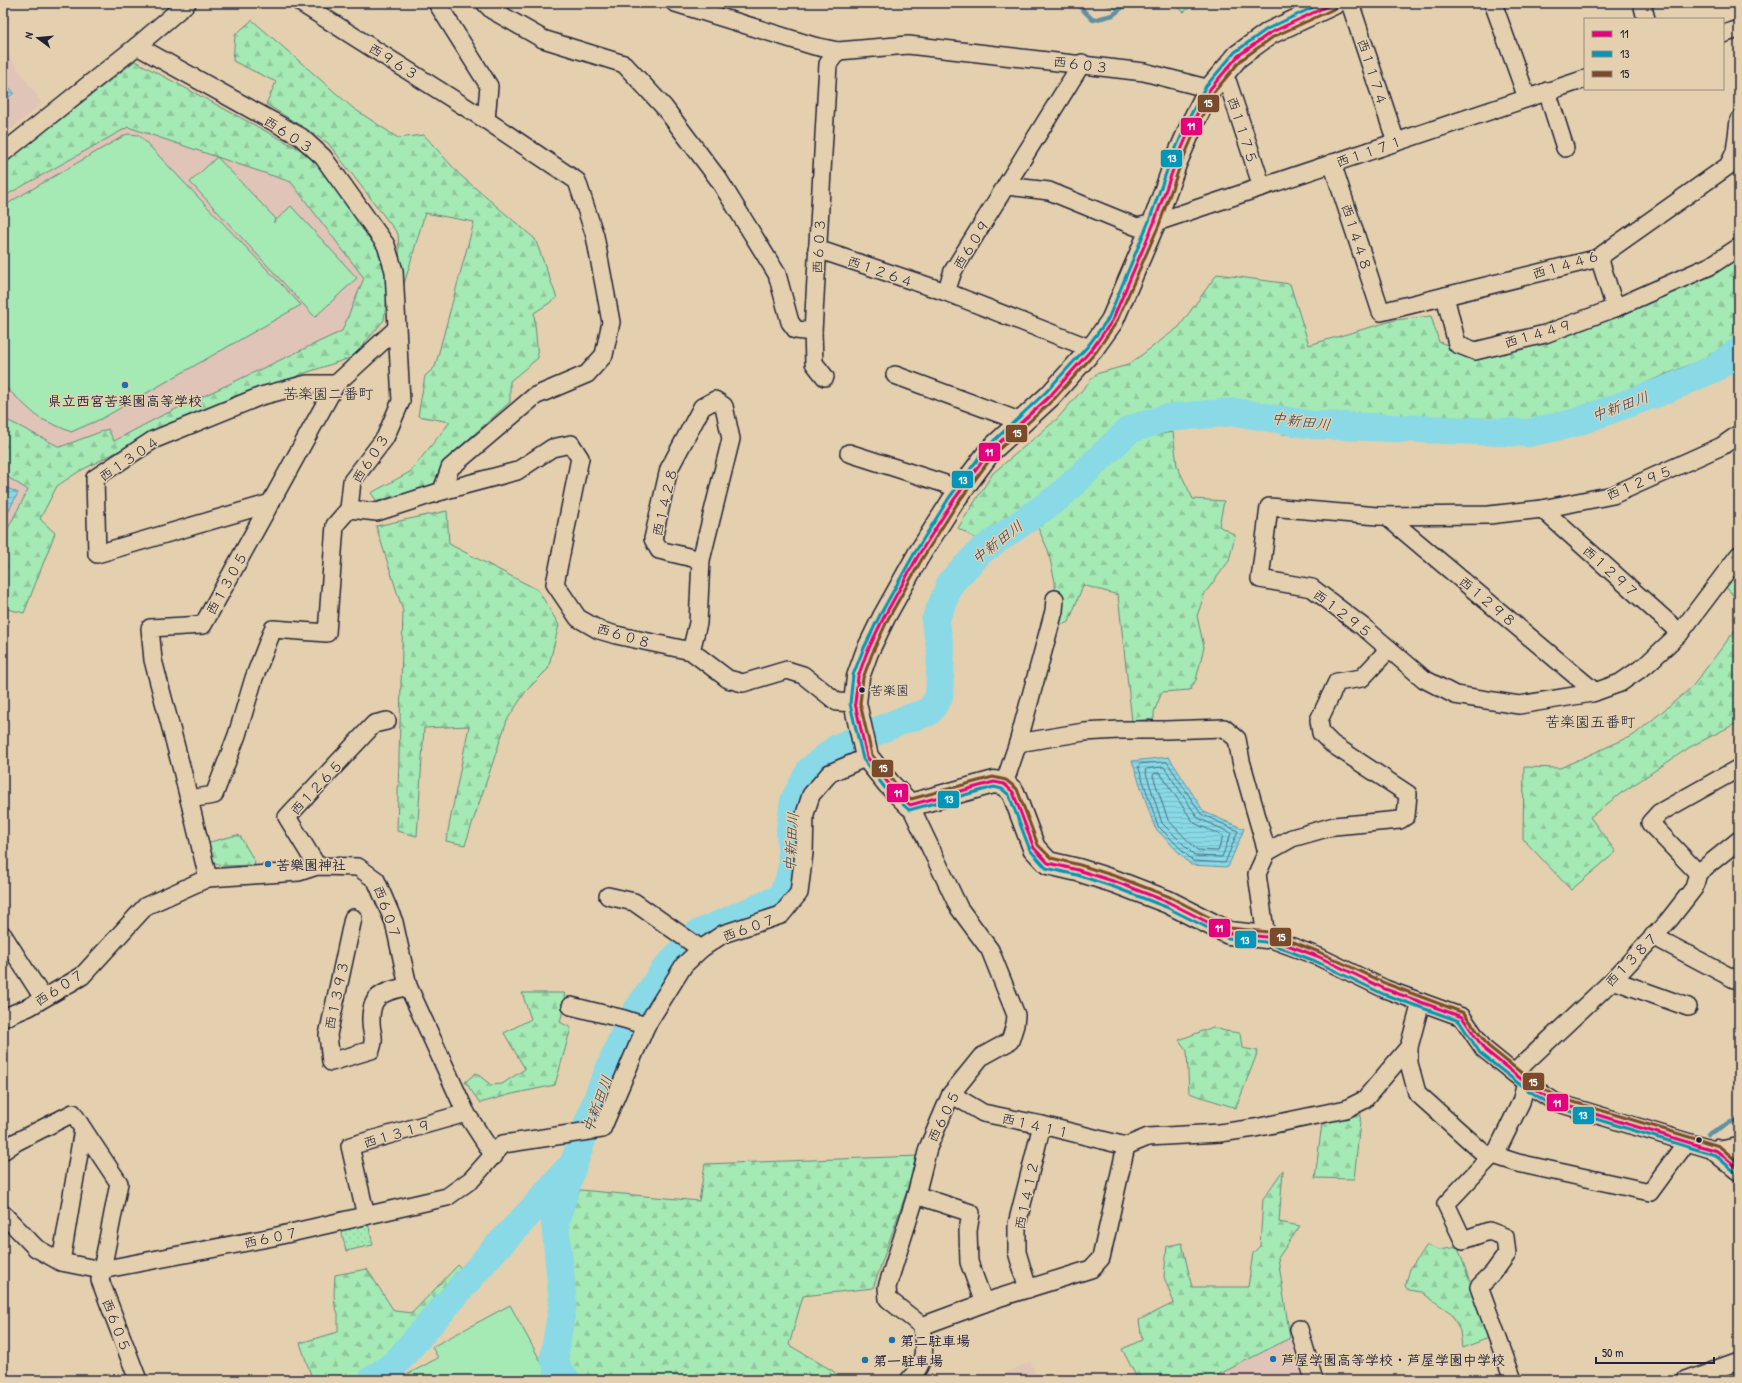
<svg xmlns="http://www.w3.org/2000/svg" width="1742" height="1383" viewBox="0 0 1742 1383" font-family="'Patrick Hand','Klee One',sans-serif">
	<style>
		.built { fill: #e0c4b7 }
		.green { fill: url(#green-dots); stroke: #648678 }
		.forest { fill: url(#forest-firs); stroke: #648678 }
		.pitch { fill: #a5e9b4; stroke: #648678 }
		.water { fill: url(#water-rules); stroke: #6090a2 }
		.lines { fill: none; stroke-linecap: round; stroke-linejoin: round }
		.shore { stroke: #4b6b7f; stroke-width: 1 }
		.stream { stroke: #6090a2; stroke-width: 4.5 }
		.river { stroke: #89d9e6; stroke-width: 28 }
		.street-casing { stroke: #22223b; stroke-width: 20 }
		.secondary-casing { stroke: #22223b; stroke-width: 25 }
		.street { stroke: #e4d0ae; stroke-width: 17 }
		.secondary { stroke: #e4d0ae; stroke-width: 22 }
		.bus-1-casing { stroke: #e4d0ae; stroke-width: 6 }
		.bus-2-casing { stroke: #e4d0ae; stroke-width: 6 }
		.bus-3-casing { stroke: #e4d0ae; stroke-width: 6 }
		.bus-1 { stroke: #e5007d; stroke-width: 3 }
		.bus-2 { stroke: #0595b8; stroke-width: 3 }
		.bus-3 { stroke: #7a4b2a; stroke-width: 3 }
		.poi-dot { fill: #1f6fb2; stroke: #e4d0ae; stroke-width: 1.5 }
		.bus-dot { fill: #22223b; stroke: #e4d0ae; stroke-width: 1.5 }
		.labels { text-anchor: middle; dominant-baseline: central; stroke-width: 3; stroke-linejoin: round; paint-order: stroke }
		.bus-label { font-size: 13px; fill: #22223b; stroke: #e4d0ae; text-anchor: start }
		.street-label { font-size: 14px; fill: #22223b; stroke: #e4d0ae }
		.poi-label { font-size: 14px; font-weight: bold; fill: #22223b; stroke: #e4d0ae; text-anchor: start }
		.neighbourhood-label { font-size: 15px; fill: #22223b; stroke: #e4d0ae }
		.water-label { font-size: 15px; font-style: italic; fill: #313d55; stroke: #e4d0ae }
		.line-badge { stroke: #e4d0ae; stroke-width: 1.5 }
		.badge-label { font-size: 11px; text-anchor: middle; font-weight: bold; fill: #fff }
	</style>
	<defs>
		<pattern id="green-dots" width="8" height="8" patternUnits="userSpaceOnUse"><rect width="8" height="8" fill="#a5e9b4"/><path d="M2 2h.1M6 6h.1" fill="none" stroke="#8ec89c" stroke-width="1.8" stroke-linecap="round"/></pattern>
		<pattern id="forest-firs" width="22" height="20" patternUnits="userSpaceOnUse"><rect width="22" height="20" fill="#a5e9b4"/><path d="M5 1l3.5 6h-7zM16 11l3.5 6h-7z" fill="#8ec89c"/></pattern>
		<pattern id="water-rules" width="6" height="5" patternUnits="userSpaceOnUse"><rect width="6" height="5" fill="#89d9e6"/><path d="M0 2.5h6" fill="none" stroke="#76bac6"/></pattern>
	</defs>
	<rect width="100%" height="100%" fill="#e4d0ae"/>
	<filter id="ink" filterUnits="userSpaceOnUse"><feTurbulence type="fractalNoise" baseFrequency=".025" numOctaves="2"/><feDisplacementMap in="SourceGraphic" scale="8" xChannelSelector="R" yChannelSelector="G"/><feConvolveMatrix kernelMatrix="1 2 1 2 8 2 1 2 1" color-interpolation-filters="sRGB"/></filter>
	<g filter="url(#ink)">
		<g class="built">
			<path d="M3,48L42,103L3,136Z"/>
			<path d="M127,126L298,175L372,258L349,338L145,432L60,481L3,583V199Z"/>
			<path d="M1290,1338L1303,1380H1208Z"/>
			<path d="M1030,1362L1039,1380H990Z"/>
		</g>
		<path class="green" d="M368,1223L373,1245L346,1251L341,1229Z"/>
		<g class="forest">
			<path d="M1100,3H1126L1120,10Z"/>
			<path d="M1173,3H1195L1184,12Z"/>
			<path d="M252,20L353,108L398,138L424,135L460,175L535,239L557,298L534,313L538,358L510,381V402L443,462L433,486L377,501L371,493L410,472L450,422L418,416L425,376L435,367L474,222L425,213L402,291L398,234L328,143L266,104L276,82L233,61L235,35Z"/>
			<path d="M135,61L312,156L382,251L388,288L384,320L353,357L302,374L124,448L78,472L57,486L40,519L55,533L24,613L3,608V538L28,490L3,474V429L7,420L60,447L108,429L114,441L159,417L342,331L364,278L291,182L128,127L3,197V164Z"/>
			<path d="M1739,251V341L1734,346L1583,409L1519,423H1417L1328,437L1283,434L1226,403L1143,421V437L1173,432L1177,466L1193,499L1224,501L1219,526L1235,535L1229,561L1205,593L1197,616L1204,647L1196,680L1190,690L1162,692L1154,712V719L1132,721L1118,595L1083,585L1069,622L1056,627L1055,582L1048,550L1033,517L978,540L958,528L993,473L1057,419L1096,374L1128,365L1179,327L1217,274L1290,284L1309,345L1395,320L1431,316L1439,342L1477,355Z"/>
			<path d="M447,511L449,544L538,590L559,625L548,669L526,691L507,720L465,845L446,841L469,726L424,728L417,836L397,831L403,611L376,526Z"/>
			<path d="M1739,567V602L1724,585Z"/>
			<path d="M1739,625V722L1690,747L1620,794L1590,817L1616,852L1571,890L1523,839L1524,767L1560,768L1634,735L1692,687Z"/>
			<path d="M237,835L240,836L255,862L254,865L222,866L214,862L208,846L210,842Z"/>
			<path d="M522,993H564C568,1002 562,1013 560,1022L571,1028L555,1085L512,1094L480,1103L465,1082L476,1073L491,1085L502,1084L525,1069L504,1033L531,1019Z"/>
			<path d="M1213,1027L1225,1031L1240,1033L1242,1048L1258,1051L1236,1108L1189,1093L1187,1051L1179,1040Z"/>
			<path d="M1361,1113L1354,1179L1315,1178L1322,1123Z"/>
			<path d="M919,1156L873,1288L803,1296L789,1345L833,1371L842,1380H567L558,1311L548,1248L580,1190L699,1201L705,1164Z"/>
			<path d="M1283,1170L1279,1222L1300,1226L1278,1258L1290,1338L1208,1380H1138L1122,1349L1142,1340L1139,1320L1174,1303L1164,1277L1167,1246L1182,1243L1192,1287H1248L1253,1253L1260,1246L1263,1199Z"/>
			<path d="M1427,1245L1439,1250L1458,1247L1489,1338L1462,1348L1460,1331L1451,1313L1421,1292L1408,1290L1405,1286L1410,1269Z"/>
			<path d="M458,1265L465,1274L399,1353L370,1375L312,1378L300,1343L338,1332V1313L335,1307L334,1294L335,1275L367,1269L394,1311L412,1313Z"/>
		</g>
		<g class="pitch">
			<path d="M127,134L139,135L301,305L101,419L71,432L39,418L3,385V207L15,199Z"/>
			<path d="M217,157L276,219L273,223L291,206L357,278L315,317L190,182Z"/>
			<path d="M510,1305L551,1380H397L438,1358L432,1347Z"/>
		</g>
		<g class="water">
			<path d="M3,80L14,93L3,102Z"/>
			<path d="M3,486L18,493L3,521Z"/>
			<path d="M1169,757L1204,812L1244,829L1228,867L1191,865L1155,828L1132,761Z"/>
		</g>
		<g class="lines">
			<g class="shore">
				<path d="M1167,762L1201,814L1238,831L1225,863L1193,861L1158,826L1138,766L1140,764Z"/>
				<path d="M1164,767L1198,818L1231,833L1222,857L1195,856L1162,823L1145,770L1147,769Z"/>
				<path d="M1160,773L1194,823L1223,836L1218,851L1197,850L1168,820L1153,776L1154,774Z"/>
			</g>
			<g class="stream">
				<path d="M1076,3L1093,20L1113,15L1128,3"/>
				<path d="M1708,1134L1739,1118"/>
			</g>
			<g class="river">
				<path d="M372,1380L395,1364L494,1250L535,1207L567,1170"/>
				<path d="M566,1380L559,1373L554,1357L563,1303L555,1222L574,1162L600,1091L630,1021L663,972L697,934L780,898L788,883L792,866L790,830L794,801L810,770L837,748L903,720L929,712L939,697L941,651L935,621L951,582L981,551L1060,496L1129,430L1166,418L1235,412L1313,425L1529,433L1574,423L1668,389L1715,368L1739,351"/>
			</g>
			<g class="street-casing">
				<g id="street">
					<path d="M437,3L489,86L486,120"/>
					<path d="M485,3L492,10L543,39L624,64L664,107L719,180L777,274L790,322L796,330L813,332L828,64L838,51L908,45L1144,72L1210,89"/>
					<path d="M675,3L814,46L838,51"/>
					<path d="M1350,3L1396,142"/>
					<path d="M1493,3L1527,98"/>
					<path d="M1642,3L1646,19"/>
					<path d="M1723,34L1739,29"/>
					<path d="M137,46L187,3"/>
					<path d="M1082,63L953,271L946,292L1092,349"/>
					<path d="M1220,76L1228,83L1262,187"/>
					<path d="M1547,91L1565,148"/>
					<path d="M3,153L137,46L301,137L323,157L386,245L394,271L401,401L385,438L352,481L349,509L377,512L442,491L450,468L535,396L587,374L604,355L611,322L595,236L577,181L486,120L301,3"/>
					<path d="M1332,163L1381,312L1595,259L1602,255L1728,166L1735,152L1739,120"/>
					<path d="M1007,186L1049,191L1137,227L1154,223L1585,79"/>
					<path d="M817,249L946,292"/>
					<path d="M1445,296L1457,344L1475,351L1545,334L1615,308L1599,257"/>
					<path d="M1615,308L1710,266L1739,247"/>
					<path d="M813,332L814,363L825,377"/>
					<path d="M895,375L1022,422"/>
					<path d="M1739,434L1722,446L1613,495L1542,509L1489,515L1378,516L1269,507L1260,579L1312,588L1367,630L1424,679L1455,695L1519,705L1592,693L1620,683L1646,665L1680,633L1739,555"/>
					<path d="M849,453L961,489"/>
					<path d="M442,491L517,471L552,448L571,444L580,458L555,584L578,618L599,630L616,635L691,651L728,679L743,683L787,670L803,675L837,702L855,703"/>
					<path d="M271,503L97,554L95,478L153,440L261,396L307,384H336"/>
					<path d="M1542,509L1680,633"/>
					<path d="M1380,516H1386L1595,692"/>
					<path d="M1389,649L1362,678L1337,682L1319,720L1321,733L1332,744L1408,794L1406,816L1400,820L1334,826L1292,838L1267,852L1257,874L1266,937L1317,956L1385,989L1462,1017L1484,1049L1526,1083L1555,1102L1717,1151L1739,1146"/>
					<path d="M691,651L698,623L701,560L731,439L724,406L715,400L702,407L669,469L653,539L659,550L701,560"/>
					<path d="M1018,743L1084,732L1119,730H1166L1224,728L1237,739L1241,761L1267,852"/>
					<path d="M1004,784L1018,743L1054,611L1055,599"/>
					<path d="M189,799L214,795L237,735L254,678L273,629L327,633L335,525L349,509"/>
					<path d="M317,866L287,817L374,724L387,721"/>
					<path d="M1698,873L1650,823L1659,813L1739,768"/>
					<path d="M208,878L182,770L153,660L150,628L203,625L336,384L396,329"/>
					<path d="M608,896L634,902L701,949"/>
					<path d="M353,918L328,1035L331,1062L371,1050C376,1035 371,1035 371,1022C370,993 385,992 408,986"/>
					<path d="M3,935L43,998"/>
					<path d="M1653,936L1734,979"/>
					<path d="M1613,980L1688,1007"/>
					<path d="M1421,1002L1409,1047V1063L1417,1093L1489,1158"/>
					<path d="M571,1006L624,1019L646,1026"/>
					<path d="M3,1018L29,1007L82,976L146,906L208,878L299,872L317,866L358,867L376,880L394,922L408,986L466,1113L494,1156"/>
					<path d="M1514,1073L1613,980L1669,920L1694,888L1698,873L1739,840"/>
					<path d="M951,1094L983,1113L1042,1125L1126,1146"/>
					<path d="M1126,1146L1148,1137L1220,1133L1255,1128L1346,1109L1364,1100L1409,1047"/>
					<path d="M3,1151L16,1142L73,1113L83,1129L119,1183L100,1280L138,1380"/>
					<path d="M1493,1155L1518,1163L1650,1192L1686,1143"/>
					<path d="M916,1195L971,1213L968,1231L969,1262L984,1303"/>
					<path d="M3,1214L36,1248L61,1262L101,1270L273,1237L447,1197L472,1179L503,1144L602,1129L646,1026L684,965L701,949L723,934L781,915L799,893L804,853L805,814L811,795L830,773L867,757"/>
					<path d="M366,1216L350,1146L466,1113"/>
					<path d="M61,1262L83,1129"/>
					<path d="M1028,1289L1017,1252V1224L1042,1125"/>
					<path d="M922,1326L998,1298L1091,1269L1101,1258L1126,1146"/>
					<path d="M1299,1329L1314,1380"/>
					<path d="M909,1380C926,1362 925,1350 922,1326L888,1299L887,1287L916,1195L928,1148L951,1094L981,1057L1010,1041L1015,1025L1016,1015L990,950L959,908L910,805"/>
					<path d="M1513,1380L1479,1287L1493,1273L1507,1254L1505,1237L1489,1231L1463,1240L1446,1204L1498,1149L1521,1102L1526,1083"/>
					<path d="M1686,1380L1739,1361"/>
				</g>
			</g>
			<g class="secondary-casing">
				<g id="secondary">
					<path d="M1266,937L1229,933L1168,902L1116,882L1078,870L1048,863L1034,848L1013,792L1004,784L994,782L910,805L889,784L867,757L855,703L858,677L867,652L884,617L918,556L953,501L990,451L1050,396L1092,349L1112,321L1154,223L1175,164L1194,120L1210,89L1238,56L1270,33L1334,3"/>
					<path d="M1717,1151L1739,1169"/>
				</g>
			</g>
			<use href="#street" class="street"/>
			<use href="#secondary" class="secondary"/>
			<g class="bus-1-casing">
				<path id="bus-1" d="M1334,3L1270,33L1238,56L1210,89L1194,120L1175,164L1154,223L1112,321L1092,349L1050,396L990,451L953,501L918,556L884,617L867,652L858,677L855,703L867,757L889,784L910,805L994,782L1004,784L1013,792L1034,848L1048,863L1078,870L1116,882L1168,902L1229,933L1266,937L1317,956L1385,989L1462,1017L1484,1049L1526,1083L1555,1102L1717,1151L1739,1169"/>
			</g>
			<g class="bus-2-casing">
				<path id="bus-2" d="M1322,3L1267,29L1235,52L1206,86L1189,118L1170,162L1149,221L1108,319L1088,346L1046,392L986,448L949,498L914,554L880,615L863,650L853,675L850,704L863,759L885,788L909,810L994,787L1002,789L1009,795L1030,850L1046,868L1077,875L1114,887L1166,907L1228,938L1265,942L1315,961L1383,994L1459,1021L1480,1053L1523,1087L1553,1106L1715,1155L1736,1173"/>
			</g>
			<g class="bus-3-casing">
				<path id="bus-3" d="M1336,8L1273,37L1241,60L1214,92L1199,122L1180,166L1159,225L1116,323L1096,352L1054,399L994,454L957,504L922,559L888,619L872,654L863,678L860,703L872,755L893,781L911,799L993,777L1006,780L1017,789L1038,845L1051,858L1080,865L1118,877L1170,897L1230,928L1268,932L1319,952L1387,984L1464,1013L1488,1046L1529,1079L1557,1097L1719,1146L1739,1163"/>
			</g>
			<use href="#bus-1" class="bus-1"/>
			<use href="#bus-2" class="bus-2"/>
			<use href="#bus-3" class="bus-3"/>
		</g>
	</g>
	<g class="poi-dot">
		<circle cx="125" cy="385" r="4"/>
		<circle cx="268" cy="864" r="4"/>
		<circle cx="892" cy="1340" r="4"/>
		<circle cx="1273" cy="1359" r="4"/>
		<circle cx="865" cy="1360" r="4"/>
	</g>
	<g class="bus-dot">
		<circle cx="862" cy="690" r="3.5"/>
		<circle cx="1699" cy="1140" r="3.5"/>
	</g>
	<g class="labels">
		<g class="bus-label">
			<text x="870" y="690">苦楽園</text>
		</g>
		<g class="street-label">
			<text transform="translate(394 61) rotate(32)">西９６３</text>
			<text transform="translate(1081 64) rotate(7)">西６０３</text>
			<text transform="translate(1373 72) rotate(72)">西１１７４</text>
			<text transform="translate(1243 130) rotate(72)">西１１７５</text>
			<text transform="translate(289 134) rotate(33)">西６０３</text>
			<text transform="translate(1369 151) rotate(-19)">西１１７１</text>
			<text transform="translate(1357 237) rotate(72)">西１４４８</text>
			<text transform="translate(971 244) rotate(-58)">西６０９</text>
			<text transform="translate(818 246) rotate(-87)">西６０３</text>
			<text transform="translate(1566 264) rotate(-16)">西１４４６</text>
			<text transform="translate(881 271) rotate(19)">西１２６４</text>
			<text transform="translate(1538 333) rotate(-16)">西１４４９</text>
			<text transform="translate(129 458) rotate(-34)">西１３０４</text>
			<text transform="translate(370 458) rotate(-57)">西６０３</text>
			<text transform="translate(1639 482) rotate(-22)">西１２９５</text>
			<text transform="translate(664 502) rotate(-77)">西１４２８</text>
			<text transform="translate(1611 571) rotate(42)">西１２９７</text>
			<text transform="translate(226 583) rotate(-61)">西１３０５</text>
			<text transform="translate(1488 601) rotate(40)">西１２９８</text>
			<text transform="translate(1343 613) rotate(37)">西１２９５</text>
			<text transform="translate(624 635) rotate(16)">西６０８</text>
			<text transform="translate(316 787) rotate(-47)">西１２６５</text>
			<text transform="translate(388 912) rotate(70)">西６０７</text>
			<text transform="translate(749 927) rotate(-20)">西６０７</text>
			<text transform="translate(1631 959) rotate(-46)">西１３８７</text>
			<text transform="translate(59 987) rotate(-33)">西６０７</text>
			<text transform="translate(336 995) rotate(-78)">西１３９３</text>
			<text transform="translate(943 1116) rotate(-64)">西６０５</text>
			<text transform="translate(1036 1125) rotate(13)">西１４１１</text>
			<text transform="translate(397 1133) rotate(-16)">西１３１９</text>
			<text transform="translate(1026 1195) rotate(-78)">西１４１２</text>
			<text transform="translate(271 1237) rotate(-12)">西６０７</text>
			<text transform="translate(117 1325) rotate(69)">西６０５</text>
		</g>
		<g class="poi-label">
			<text x="125" y="400" text-anchor="middle">県立西宮苦楽園高等学校</text>
			<text x="276" y="864">苦樂園神社</text>
			<text x="900" y="1340">第二駐車場</text>
			<text x="1281" y="1359">芦屋学園高等学校・芦屋学園中学校</text>
			<text x="873" y="1360">第一駐車場</text>
		</g>
		<g class="neighbourhood-label">
			<text x="328" y="393">苦楽園二番町</text>
			<text x="1590" y="721">苦楽園五番町</text>
		</g>
		<g class="water-label">
			<text transform="translate(1620 406) rotate(-20)">中新田川</text>
			<text transform="translate(1301 421) rotate(7)">中新田川</text>
			<text transform="translate(997 542) rotate(-38)">中新田川</text>
			<text transform="translate(791 842) rotate(-86)">中新田川</text>
			<text transform="translate(597 1104) rotate(-70)">中新田川</text>
		</g>
	</g>
	<g class="line-badge">
		<rect x="1197" y="94" width="23" height="19" rx="4" fill="#7a4b2a"/>
		<rect x="1180" y="117" width="23" height="19" rx="4" fill="#e5007d"/>
		<rect x="1160" y="149" width="23" height="19" rx="4" fill="#0595b8"/>
		<rect x="1005" y="424" width="23" height="19" rx="4" fill="#7a4b2a"/>
		<rect x="978" y="442" width="23" height="20" rx="4" fill="#e5007d"/>
		<rect x="951" y="470" width="23" height="19" rx="4" fill="#0595b8"/>
		<rect x="871" y="759" width="23" height="19" rx="4" fill="#7a4b2a"/>
		<rect x="886" y="783" width="23" height="20" rx="4" fill="#e5007d"/>
		<rect x="937" y="790" width="23" height="19" rx="4" fill="#0595b8"/>
		<rect x="1208" y="918" width="23" height="20" rx="4" fill="#e5007d"/>
		<rect x="1269" y="927" width="23" height="20" rx="4" fill="#7a4b2a"/>
		<rect x="1234" y="930" width="23" height="19" rx="4" fill="#0595b8"/>
		<rect x="1522" y="1072" width="23" height="19" rx="4" fill="#7a4b2a"/>
		<rect x="1546" y="1093" width="23" height="19" rx="4" fill="#e5007d"/>
		<rect x="1572" y="1106" width="23" height="19" rx="4" fill="#0595b8"/>
	</g>
	<g class="badge-label">
		<text x="1208" y="107">15</text>
		<text x="1191" y="130">11</text>
		<text x="1172" y="162">13</text>
		<text x="1017" y="437">15</text>
		<text x="989" y="456">11</text>
		<text x="963" y="484">13</text>
		<text x="883" y="772">15</text>
		<text x="898" y="797">11</text>
		<text x="949" y="803">13</text>
		<text x="1219" y="932">11</text>
		<text x="1281" y="941">15</text>
		<text x="1245" y="944">13</text>
		<text x="1533" y="1086">15</text>
		<text x="1557" y="1107">11</text>
		<text x="1583" y="1119">13</text>
	</g>
	<rect width="1742" height="1383" fill="none" stroke="#e4d0ae" stroke-width="16"/>
	<rect x="8" y="8" width="1726" height="1367" fill="none" stroke="#22223b" stroke-width="1.5" filter="url(#ink)"/>
	<rect x="1584" y="18" width="140" height="72" fill="#e4d0ae" stroke="#968a80"/>
	<rect x="1592" y="31" width="20" height="6" fill="#e5007d" stroke="#968a80"/>
	<text x="1620" y="38" font-size="12" fill="#22223b">11</text>
	<rect x="1592" y="51" width="20" height="6" fill="#0595b8" stroke="#968a80"/>
	<text x="1620" y="58" font-size="12" fill="#22223b">13</text>
	<rect x="1592" y="71" width="20" height="6" fill="#7a4b2a" stroke="#968a80"/>
	<text x="1620" y="78" font-size="12" fill="#22223b">15</text>
	<g transform="translate(38 38) rotate(286)" stroke="#e4d0ae" stroke-width="3" paint-order="stroke">
	<path d="M0-3L7 15L0 10L-7 15Z" fill="#22223b"/>
	<text y="-6" font-size="11" font-weight="bold" text-anchor="middle" fill="#22223b">N</text>
	</g>
	<path d="M1596 1357v6h118v-6" fill="none" stroke="#22223b" stroke-width="2"/>
	<text x="1602" y="1357" font-size="12" fill="#22223b" stroke="#e4d0ae" stroke-width="3" paint-order="stroke">50 m</text>
</svg>
